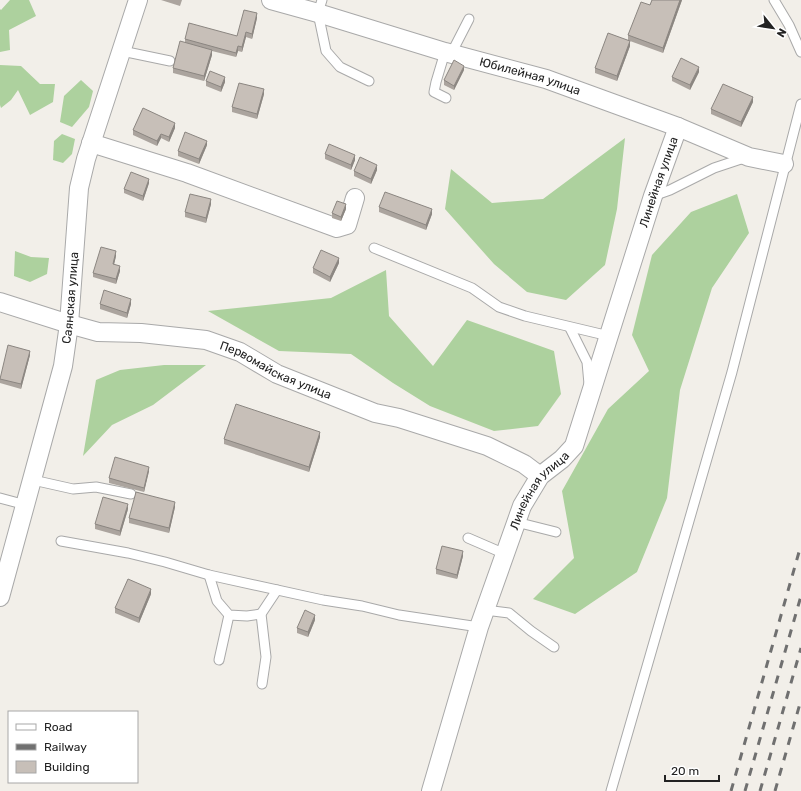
<svg xmlns="http://www.w3.org/2000/svg" width="801" height="791" viewBox="0 0 801 791" font-family="Rubik,sans-serif">
	<style>
		.forest { fill: #add19e }
		.lines { fill: none; stroke-linecap: round; stroke-linejoin: round }
		.lane-casing { stroke: #a9a9a9; stroke-width: 11 }
		.street-casing { stroke: #a9a9a9; stroke-width: 20 }
		.lane { stroke: #fff; stroke-width: 9 }
		.street { stroke: #fff; stroke-width: 18 }
		.rail { stroke: #707070; stroke-width: 3; stroke-dasharray: 8 8; stroke-linecap: butt }
		.wall { fill: #aba49e }
		.shaded-wall { fill: #8b8681 }
		.building { fill: #c7bfb8; stroke: #8b8681 }
		.labels { text-anchor: middle; dominant-baseline: central; stroke-width: 3; stroke-linejoin: round; paint-order: stroke }
		.street-label { font-size: 12px; fill: #222; stroke: #fff }
	</style>
	<rect width="100%" height="100%" fill="#f2efe9"/>
	<g class="forest">
		<path d="M10,0H29L36,16L9,30L10,50L0,52V9L1,10Z"/>
		<path d="M0,65L21,66L40,84H55L53,102L30,115L18,90L11,100L1,108L0,105Z"/>
		<path d="M81,80L93,91L89,107L72,127L60,122L64,96Z"/>
		<path d="M62,134L75,139L72,154L63,163L53,160L54,141Z"/>
		<path d="M625,138L617,209L605,265L566,300L527,292L494,264L445,209L451,169L492,203L543,199Z"/>
		<path d="M737,194L749,233L712,288L680,390L667,498L637,572L575,614L533,599L574,558L562,491L608,409L649,371L632,335L652,255L691,212Z"/>
		<path d="M15,251L31,257L49,258L47,274L30,282L14,276Z"/>
		<path d="M386,270L389,316L433,366L467,320L554,351L561,394L538,426L494,431L430,406L393,383L351,354L279,351L208,311L331,298Z"/>
		<path d="M164,365H206L153,405L112,425L83,456L96,380L120,370Z"/>
	</g>
	<g class="lines">
		<g class="lane-casing">
			<g id="lane">
				<path d="M322,0L318,13L326,51L340,67L369,81"/>
				<path d="M774,0L789,25L801,52"/>
				<path d="M122,51L170,61"/>
				<path d="M445,52L436,82L434,92L446,98"/>
				<path d="M451,54L469,19"/>
				<path d="M653,196L670,190L714,168L747,157"/>
				<path d="M374,248L472,288L499,307L525,316L609,336"/>
				<path d="M570,328L587,362L589,384"/>
				<path d="M33,480L73,489L96,487L131,494"/>
				<path d="M0,498L26,505"/>
				<path d="M516,522L556,532"/>
				<path d="M468,538L505,554"/>
				<path d="M61,541L128,553L165,562L209,575L323,600L362,606L399,615L479,627"/>
				<path d="M209,575L217,601L229,615L247,616L261,614"/>
				<path d="M485,610L509,613L531,631L554,647"/>
				<path d="M219,660L229,615"/>
				<path d="M262,684L266,657L261,614L277,590"/>
				<path d="M611,791L732,372L801,104"/>
			</g>
		</g>
		<g class="street-casing">
			<g id="street">
				<path id="s1" d="M271,0L318,13L445,52L546,79L678,127L749,157L784,164"/>
				<path d="M91,143L187,173L337,228L347,225L355,198"/>
				<path id="s2" d="M0,302L69,324L98,332L141,333L206,340L240,352L277,374L375,413L399,418L487,446L524,464L540,476"/>
				<path id="s3" d="M0,597L63,366L69,324L79,188L86,159L138,0"/>
				<path id="s4" d="M431,791L479,627L522,506L540,476L562,459L574,446L653,196L678,127"/>
			</g>
		</g>
		<use href="#lane" class="lane"/>
		<use href="#street" class="street"/>
		<g class="rail">
			<path d="M731,791L801,545"/>
			<path d="M745,791L801,596"/>
			<path d="M760,791L801,648"/>
			<path d="M775,791L801,700"/>
		</g>
	</g>
	<g class="wall">
		<path d="M161,0H182L180,6Z"/>
		<path d="M652,0H682L663,53L630,41V46L617,81L595,73V68L628,40V35L650,5Z"/>
		<path d="M257,18L252,39L246,37L242,52L238,51L236,57L212,51V55L204,81L173,73V68L185,42V39L237,36Z"/>
		<path d="M464,70L454,90L444,85V80Z"/>
		<path d="M699,72L690,90L672,81V77Z"/>
		<path d="M206,81L225,82L221,92L206,86Z"/>
		<path d="M264,94L257,119L232,112V107Z"/>
		<path d="M753,102L741,127L711,114V109Z"/>
		<path d="M175,128L169,142L161,138L157,146L133,135V130Z"/>
		<path d="M207,145L199,164L178,156V151Z"/>
		<path d="M325,154L355,160L351,170L325,159Z"/>
		<path d="M377,170L371,184L354,176V171Z"/>
		<path d="M149,183L143,201L124,193V189Z"/>
		<path d="M211,204L206,223L185,217V212Z"/>
		<path d="M379,207L432,214L426,230L379,212Z"/>
		<path d="M346,209L341,221L332,218V213Z"/>
		<path d="M116,256L114,264L120,271L116,284L93,277V273Z"/>
		<path d="M339,263L330,282L313,273V268Z"/>
		<path d="M100,304H131L127,318L100,309Z"/>
		<path d="M30,355L21,389L0,383V378Z"/>
		<path d="M320,437L309,472L224,444V439Z"/>
		<path d="M149,471L144,492L109,483V478Z"/>
		<path d="M175,507L169,533L129,523V518Z"/>
		<path d="M128,509L120,536L95,529V524Z"/>
		<path d="M463,556L457,579L436,574V569Z"/>
		<path d="M151,594L139,623L115,613V608Z"/>
		<path d="M315,620L308,637L297,633V628Z"/>
	</g>
	<g class="shaded-wall">
		<path d="M680,0H682L663,53V48Z"/>
		<path d="M257,13V18L252,39V34Z"/>
		<path d="M246,32V37L242,52V47Z"/>
		<path d="M630,41V46L617,81V76Z"/>
		<path d="M238,46V51L236,57V53Z"/>
		<path d="M212,50V55L204,81V76Z"/>
		<path d="M464,66V70L454,90V86Z"/>
		<path d="M699,67V72L690,90V85Z"/>
		<path d="M225,77V82L221,92V87Z"/>
		<path d="M264,89V94L257,119V114Z"/>
		<path d="M753,97V102L741,127V122Z"/>
		<path d="M175,123V128L169,142V137Z"/>
		<path d="M161,134V138L157,146V141Z"/>
		<path d="M207,141V145L199,164V159Z"/>
		<path d="M355,155V160L351,170V165Z"/>
		<path d="M377,165V170L371,184V179Z"/>
		<path d="M149,179V183L143,201V196Z"/>
		<path d="M211,199V204L206,223V218Z"/>
		<path d="M346,204V209L341,221V217Z"/>
		<path d="M432,209V214L426,230V225Z"/>
		<path d="M116,251V256L113,269V264Z"/>
		<path d="M339,258V263L330,282V277Z"/>
		<path d="M120,266V271L116,284V279Z"/>
		<path d="M131,299V304L127,318V313Z"/>
		<path d="M30,351V355L21,389V384Z"/>
		<path d="M320,432V437L309,472V467Z"/>
		<path d="M149,467V471L144,492V488Z"/>
		<path d="M175,502V507L169,533V528Z"/>
		<path d="M128,504V509L120,536V531Z"/>
		<path d="M463,551V556L457,579V575Z"/>
		<path d="M151,589V594L139,623V618Z"/>
		<path d="M315,615V620L308,637V632Z"/>
	</g>
	<g class="building">
		<path d="M652,0H680L663,48L628,35L641,2L650,5Z"/>
		<path d="M244,10L257,13L252,34L246,32L242,47L238,46L236,53L185,39L189,23L237,36Z"/>
		<path d="M608,33L630,41L617,76L595,68Z"/>
		<path d="M180,41L212,50L204,76L173,68Z"/>
		<path d="M681,58L699,67L690,85L672,77Z"/>
		<path d="M454,60L464,66L454,86L444,80Z"/>
		<path d="M210,71L225,77L221,87L206,81Z"/>
		<path d="M239,83L264,89L257,114L232,107Z"/>
		<path d="M723,84L753,97L741,122L711,109Z"/>
		<path d="M143,108L175,123L169,137L161,134L157,141L133,130Z"/>
		<path d="M185,132L207,141L199,159L178,151Z"/>
		<path d="M329,144L355,155L351,165L325,154Z"/>
		<path d="M360,157L377,165L371,179L354,171Z"/>
		<path d="M131,172L149,179L143,196L124,189Z"/>
		<path d="M385,192L432,209L426,225L379,207Z"/>
		<path d="M190,194L211,199L206,218L185,212Z"/>
		<path d="M337,201L346,204L341,217L332,213Z"/>
		<path d="M101,247L116,251L113,264L120,266L116,279L93,273Z"/>
		<path d="M321,250L339,258L330,277L313,268Z"/>
		<path d="M104,290L131,299L127,313L100,304Z"/>
		<path d="M8,345L30,351L21,384L0,379Z"/>
		<path d="M236,404L320,432L309,467L224,439Z"/>
		<path d="M115,457L149,467L144,488L109,478Z"/>
		<path d="M136,492L175,502L169,528L129,518Z"/>
		<path d="M103,497L128,504L120,531L95,524Z"/>
		<path d="M442,546L463,551L457,575L436,569Z"/>
		<path d="M128,579L151,589L139,618L115,608Z"/>
		<path d="M305,610L315,615L308,632L297,628Z"/>
	</g>
	<g class="labels">
		<g class="street-label">
			<text stroke="none"><textPath href="#s1" startOffset="270">Юбилейная улица</textPath></text>
			<text stroke="none"><textPath href="#s4" startOffset="657">Линейная улица</textPath></text>
			<text stroke="none"><textPath href="#s3" startOffset="308">Саянская улица</textPath></text>
			<text stroke="none"><textPath href="#s2" startOffset="287">Первомайская улица</textPath></text>
			<text stroke="none"><textPath href="#s4" startOffset="322">Линейная улица</textPath></text>
		</g>
	</g>
	<rect x="8" y="711" width="130" height="72" fill="#ffffff" stroke="#a7a7a7"/>
	<rect x="16" y="724" width="20" height="6" fill="#ffffff" stroke="#a7a7a7"/>
	<text x="44" y="731" font-size="12" fill="#222222">Road</text>
	<rect x="16" y="744" width="20" height="6" fill="#707070" stroke="#a7a7a7"/>
	<text x="44" y="751" font-size="12" fill="#222222">Railway</text>
	<rect x="16" y="761" width="20" height="12" fill="#c7bfb8" stroke="#a7a7a7"/>
	<text x="44" y="771" font-size="12" fill="#222222">Building</text>
	<g transform="translate(773 28) rotate(120)" stroke="#ffffff" stroke-width="3" paint-order="stroke">
	<path d="M0-3L7 15L0 10L-7 15Z" fill="#222222"/>
	<text y="-6" font-size="11" font-weight="bold" text-anchor="middle" fill="#222222">N</text>
	</g>
	<path d="M665 775v6h54v-6" fill="none" stroke="#222222" stroke-width="2"/>
	<text x="671" y="775" font-size="12" fill="#222222" stroke="#ffffff" stroke-width="3" paint-order="stroke">20 m</text>
</svg>
